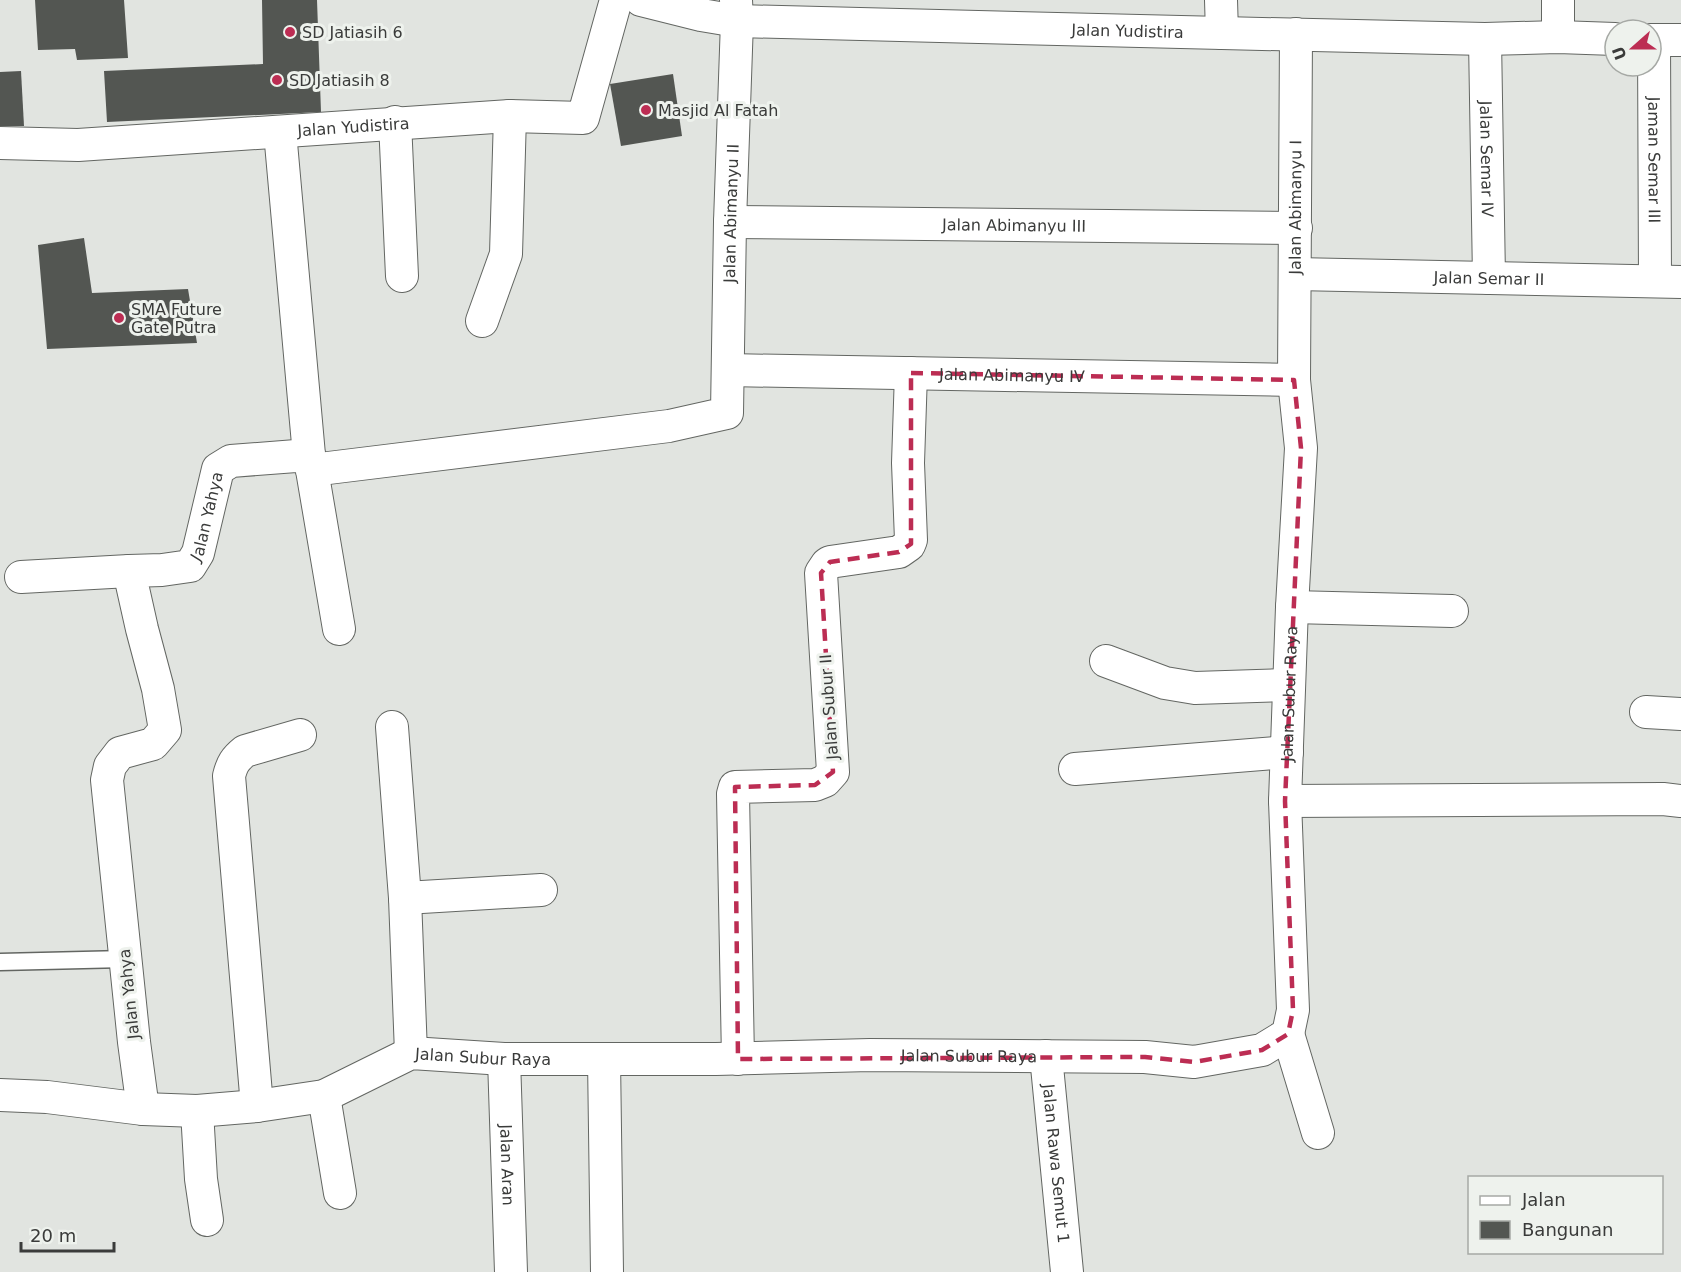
<svg xmlns="http://www.w3.org/2000/svg" width="1681" height="1272" viewBox="0 0 1681 1272" font-family="'DejaVu Sans',sans-serif">
	<style>
		.building { fill: #535652 }
		.lines { fill: none; stroke-linecap: round; stroke-linejoin: round }
		.service-casing { stroke: #636662; stroke-width: 19 }
		.minor-casing { stroke: #636662; stroke-width: 34 }
		.service { stroke: #fff; stroke-width: 16 }
		.minor { stroke: #fff; stroke-width: 32 }
		.marked { fill: none; stroke: #bc2d53; stroke-width: 4.5; stroke-dasharray: 12 8; stroke-linejoin: round }
		.poi-dot { fill: #bc2d53; stroke: #eef2ed; stroke-width: 2 }
		.labels { text-anchor: middle; dominant-baseline: central; stroke-width: 6; stroke-linejoin: round; paint-order: stroke }
		.street-label { font-size: 16px; fill: #3a3b3a; stroke: #eef2ed }
		.poi-label { font-size: 16px; fill: #3a3b3a; stroke: #eef2ed; text-anchor: start }
	</style>
	<rect width="100%" height="100%" fill="#e1e4e0"/>
	<g class="building">
		<path d="M35,0H124L128,58L77,60L75,49L38,50Z"/>
		<path d="M262,0H317L321,112L107,122L104,71L263,64Z"/>
		<path d="M21,71L24,126H0V72Z"/>
		<path d="M673,74L682,136L621,146L610,84Z"/>
		<path d="M84,238L92,293L188,289L197,343L47,349L38,245Z"/>
	</g>
	<g class="lines">
		<g class="service-casing">
			<path id="service" d="M0,962L125,959"/>
		</g>
		<g class="minor-casing">
			<g id="minor">
				<path id="s1" d="M641,0L701,15L737,21L1222,33L1485,39L1558,37L1615,39"/>
				<path d="M1221,0L1222,33"/>
				<path d="M1558,37V0"/>
				<path id="s2" d="M1485,39L1489,278"/>
				<path d="M1651,40H1681"/>
				<path id="s3" d="M1654,40L1655,281"/>
				<path d="M395,122L402,276"/>
				<path d="M280,132L309,455"/>
				<path id="s4" d="M0,143L78,145L510,116L583,118L616,0"/>
				<path id="s5" d="M730,222L1296,228"/>
				<path id="s6" d="M1295,274L1681,282"/>
				<path d="M482,321L506,254L510,116"/>
				<path id="s7" d="M728,370L1294,380"/>
				<path d="M312,470L339,629"/>
				<path d="M21,577L129,571"/>
				<path d="M1292,607L1452,611"/>
				<path d="M1106,661L1165,683L1195,688L1289,685"/>
				<path d="M1646,712L1681,714"/>
				<path d="M392,727L405,898L411,1053"/>
				<path d="M1075,769L1287,752"/>
				<path d="M1285,801L1663,799L1681,801"/>
				<path d="M405,898L541,890"/>
				<path d="M1288,1034L1318,1133"/>
				<path id="s8" d="M1046,1056L1067,1272"/>
				<path id="s9" d="M504,1059L511,1272"/>
				<path d="M604,1059L607,1272"/>
				<path d="M738,1059L733,794L735,787L815,785L825,781L833,772L821,573L827,564L830,562L899,552L909,545L911,540L908,463L911,373"/>
				<path id="s10" d="M0,1095L47,1097L143,1109L197,1111L257,1106L324,1096L411,1053L504,1059H716L870,1055L1145,1057L1194,1062L1262,1050L1288,1034L1293,1010L1285,801L1292,607L1301,448L1294,380L1296,34"/>
				<path d="M324,1096L340,1193"/>
				<path d="M257,1106L229,776C232,764 235,759 245,751L300,735"/>
				<path id="s11" d="M143,1109L134,1042L107,780L110,766L120,753L153,744L165,730L158,689L142,629L129,571L162,570L190,566L198,553L218,469L231,461L309,455L312,470L669,426L727,413L730,222L737,21L736,0"/>
				<path d="M197,1111L201,1179L207,1220"/>
			</g>
		</g>
		<use href="#service" class="service"/>
		<use href="#minor" class="minor"/>
	</g>
	<path class="marked" d="M911,373L1294,380L1301,448L1285,801L1293,1010L1288,1034L1262,1050L1194,1062L1145,1057L738,1059L735,787L815,785L833,772L821,573L830,562L899,552L911,544Z"/>
	<g class="poi-dot">
		<circle cx="290" cy="32" r="6"/>
		<circle cx="277" cy="80" r="6"/>
		<circle cx="646" cy="110" r="6"/>
		<circle cx="119" cy="318" r="6"/>
	</g>
	<g class="labels">
		<g class="street-label">
			<text stroke="none"><textPath href="#s1" startOffset="489">Jalan Yudistira</textPath></text>
			<text stroke="none"><textPath href="#s4" startOffset="354">Jalan Yudistira</textPath></text>
			<text stroke="none"><textPath href="#s2" startOffset="120">Jalan Semar IV</textPath></text>
			<text stroke="none"><textPath href="#s3" startOffset="120">Jaman Semar III</textPath></text>
			<text stroke="none"><textPath href="#s10" startOffset="2134">Jalan Abimanyu I</textPath></text>
			<text stroke="none"><textPath href="#s11" startOffset="1468">Jalan Abimanyu II</textPath></text>
			<text stroke="none"><textPath href="#s5" startOffset="284">Jalan Abimanyu III</textPath></text>
			<text stroke="none"><textPath href="#s6" startOffset="194">Jalan Semar II</textPath></text>
			<text stroke="none"><textPath href="#s7" startOffset="284">Jalan Abimanyu IV</textPath></text>
			<text stroke="none"><textPath href="#s11" startOffset="692">Jalan Yahya</textPath></text>
			<text stroke="none"><textPath href="#s10" startOffset="1647">Jalan Subur Raya</textPath></text>
			<text transform="translate(829 707) rotate(-94)">Jalan Subur II</text>
			<text transform="translate(129 994) rotate(-96)">Jalan Yahya</text>
			<text stroke="none"><textPath href="#s10" startOffset="981">Jalan Subur Raya</textPath></text>
			<text stroke="none"><textPath href="#s10" startOffset="495">Jalan Subur Raya</textPath></text>
			<text stroke="none"><textPath href="#s8" startOffset="108">Jalan Rawa Semut 1</textPath></text>
			<text stroke="none"><textPath href="#s9" startOffset="106">Jalan Aran</textPath></text>
		</g>
		<g class="poi-label">
			<text x="302" y="32">SD Jatiasih 6</text>
			<text x="289" y="80">SD Jatiasih 8</text>
			<text x="658" y="110">Masjid Al Fatah</text>
			<text x="131" y="309">SMA Future<tspan x="131" dy="18">Gate Putra</tspan></text>
		</g>
	</g>
	<rect x="1468" y="1176" width="195" height="78" fill="#eef2ed" stroke="#a6a9a5" stroke-width="1.5"/>
	<rect x="1480" y="1196" width="30" height="9" fill="#ffffff" stroke="#a6a9a5" stroke-width="1.5"/>
	<text x="1522" y="1206" font-size="18" fill="#3a3b3a">Jalan</text>
	<rect x="1480" y="1221" width="30" height="18" fill="#535652" stroke="#a6a9a5" stroke-width="1.5"/>
	<text x="1522" y="1236" font-size="18" fill="#3a3b3a">Bangunan</text>
	<g transform="translate(1633 48) rotate(249)"><circle r="28" fill="#eef2ed" stroke="#a6a9a5" stroke-width="1.5"/>
	<path d="M0-4.5L10 22L0 15L-10 22Z" fill="#bc2d53"/>
	<text y="-9" font-size="16" font-weight="bold" text-anchor="middle" fill="#3a3b3a">U</text>
	</g>
	<path d="M21 1242v9h93v-9" fill="none" stroke="#3a3b3a" stroke-width="3"/>
	<text x="30" y="1242" font-size="18" fill="#3a3b3a" stroke="#eef2ed" stroke-width="4.5" paint-order="stroke">20 m</text>
</svg>
